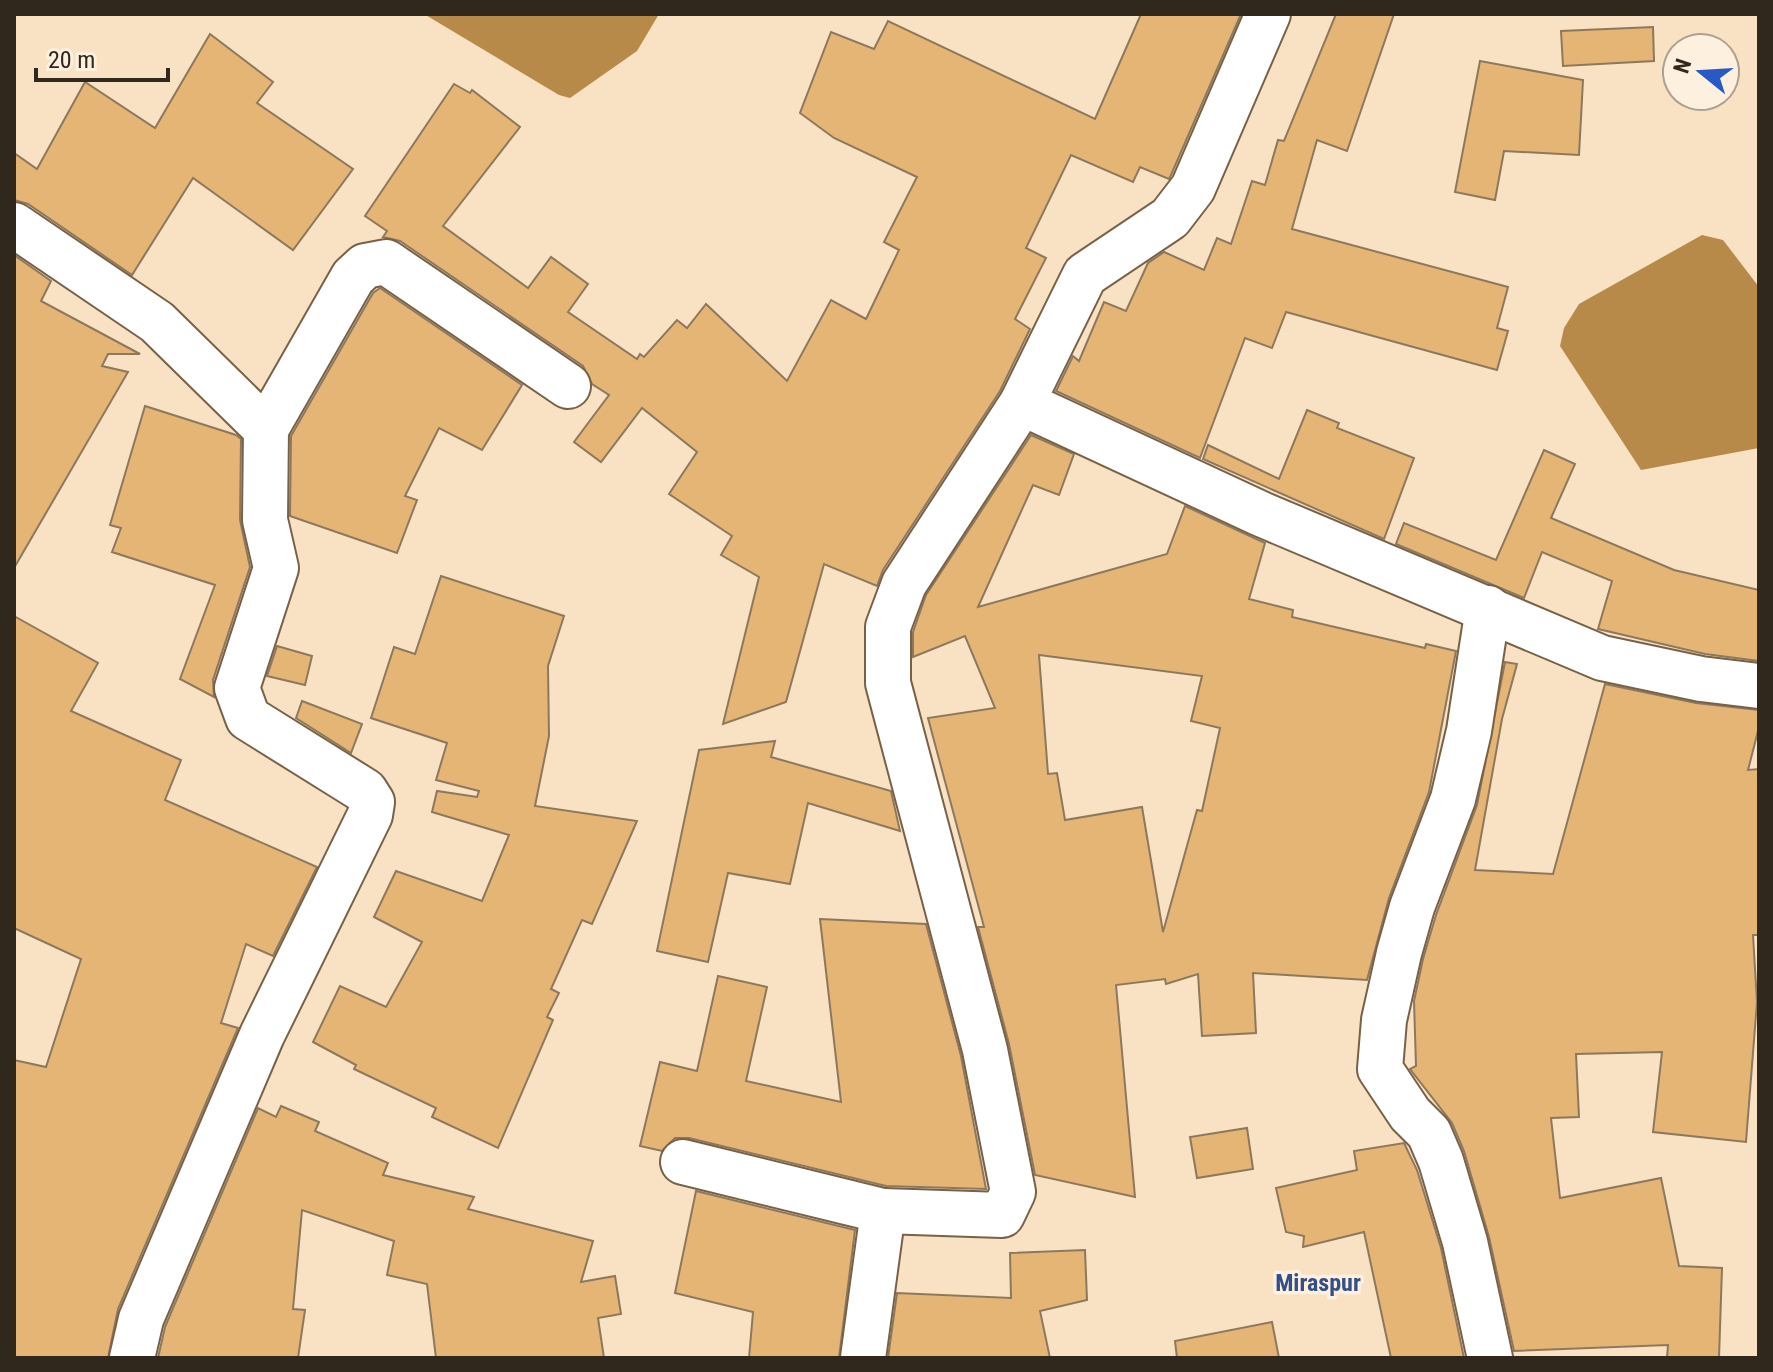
<svg xmlns="http://www.w3.org/2000/svg" width="1773" height="1372" viewBox="0 0 1773 1372" font-family="'Roboto Condensed',sans-serif">
	<style>
		.water { fill: #b88a4a }
		.building { fill: #e5b575; stroke: #8e785d; stroke-width: 2; fill-rule: evenodd }
		.lines { fill: none; stroke-linecap: round; stroke-linejoin: round }
		.minor-casing { stroke: #776248; stroke-width: 48 }
		.minor { stroke: #fff; stroke-width: 44 }
		.labels { text-anchor: middle; dominant-baseline: central; stroke-width: 7; stroke-linejoin: round; paint-order: stroke }
		.neighbourhood-label { font-size: 24px; font-weight: bold; fill: #334f88; stroke: #fef0de }
	</style>
	<rect width="100%" height="100%" fill="#f9e1c3"/>
	<g class="water">
		<path d="M424,14H659L637,51L570,98L559,95Z"/>
		<path d="M1702,235L1723,240L1759,287V448L1641,470L1560,346L1564,328L1579,304Z"/>
	</g>
	<g class="building">
		<path d="M1141,14H1241L1171,175L1169,179L1140,167L1133,182L1071,155L1026,248L1046,258L1015,319L1030,329L1000,391L883,570L877,586L824,564L786,702L723,724L759,577L721,555L732,536L669,494L697,452L642,408L601,462L574,442L609,395L592,384L583,366L400,241L383,237L387,231L365,216L454,84L470,93L472,90L520,127L443,226L528,288L551,257L588,284L568,312L637,359L640,354L644,357L677,320L687,328L706,304L787,381L831,300L866,319L899,250L884,242L917,177L834,138L800,113L831,32L874,49L888,21L1095,119Z"/>
		<path d="M1336,14H1394L1347,151L1317,140L1292,229L1508,287L1497,328L1508,331L1497,370L1286,312L1272,348L1245,338L1200,458L1056,391L1073,356L1079,361L1104,302L1126,311L1148,263L1164,252L1204,270L1217,238L1231,244L1252,181L1265,185L1278,140L1284,141Z"/>
		<path d="M1653,27L1654,61L1563,66L1561,31Z"/>
		<path d="M210,34L273,82L257,103L353,169L293,250L193,178L132,275L28,204L14,200V153L37,169L85,82L155,128Z"/>
		<path d="M1480,61L1583,80L1579,155L1504,151L1495,200L1455,192Z"/>
		<path d="M14,255L51,281L41,301L140,354H108L102,366L128,372L14,568Z"/>
		<path d="M380,288L522,385L482,450L439,428L405,496L417,500L397,553L290,516L291,436L373,293Z"/>
		<path d="M145,406L236,435L241,439L240,520L250,567L213,680L214,697L180,679L215,585L112,552L121,528L110,525Z"/>
		<path d="M1307,410L1339,423L1337,428L1414,458L1384,539L1203,459L1208,445L1279,479Z"/>
		<path d="M1031,435L1074,454L1059,495L1033,485L978,607L1167,554L1185,506L1265,543L1249,599L1293,610L1292,617L1425,648L1426,644L1456,651L1429,792L1389,898L1367,980L1253,973L1256,1033L1202,1036L1198,974L1166,984L1165,979L1116,985L1135,1197L1035,1175L1009,1044L978,927H984L928,718L995,708L965,636L913,657V632L926,595ZM1039,655L1202,676L1191,721L1220,728L1202,811L1197,810L1163,932L1142,807L1065,820L1057,773L1048,774Z"/>
		<path d="M1544,450L1575,464L1551,518L1674,570L1759,590V661L1705,654L1598,629L1612,581L1542,552L1524,598L1396,544L1404,523L1496,560Z"/>
		<path d="M441,576L564,616L548,666L549,736L535,806L637,821L592,924L582,920L551,989L559,993L547,1017L553,1020L498,1148L432,1117L436,1108L354,1069L356,1065L313,1042L340,986L386,1007L422,942L374,917L396,871L482,901L509,835L432,812L437,791L477,797L479,791L436,780L447,743L371,718L394,647L415,654Z"/>
		<path d="M14,616L98,663L71,711L181,760L165,800L317,867L273,956L246,944L221,1023L238,1028L118,1309L108,1358H14V1060L46,1067L81,959L14,928Z"/>
		<path d="M277,646L312,656L305,685L267,676Z"/>
		<path d="M1505,662L1517,664L1502,719L1475,870L1553,874L1605,684L1696,703L1759,710V727L1748,770L1759,769V935H1753L1757,1002L1746,1142L1653,1132L1662,1052L1576,1054L1579,1117L1551,1118L1560,1198L1661,1178L1679,1266L1722,1268L1719,1358H1667L1668,1345L1514,1351L1489,1237L1464,1151L1452,1123L1410,1069L1416,1066L1414,1001L1423,959L1436,915L1477,805Z"/>
		<path d="M302,701L362,724L351,753L296,718Z"/>
		<path d="M775,741L771,757L891,791L900,831L808,803L790,884L728,873L708,962L657,951L699,750Z"/>
		<path d="M820,919L926,924L961,1056L986,1189L886,1186L689,1138H675L662,1151L640,1146L660,1062L697,1071L718,976L767,987L746,1081L841,1102Z"/>
		<path d="M281,1106L319,1122L315,1131L388,1163L383,1175L474,1197L468,1209L593,1241L581,1282L615,1276L621,1314L598,1318L604,1358H436L427,1284L387,1275L394,1241L302,1210L293,1309L305,1310L298,1358H158L165,1327L258,1108L276,1117Z"/>
		<path d="M1247,1128L1253,1169L1197,1178L1190,1137Z"/>
		<path d="M1404,1143L1417,1170L1441,1248L1464,1358H1391L1364,1232L1303,1247L1304,1236L1286,1232L1276,1188L1357,1170L1354,1151Z"/>
		<path d="M696,1191L855,1230L839,1358H749L753,1312L675,1293Z"/>
		<path d="M1085,1250L1087,1300L1040,1311L1050,1358H888L897,1293L1011,1298L1010,1253Z"/>
		<path d="M1272,1322L1279,1358H1177L1175,1341Z"/>
	</g>
	<g class="lines">
		<g class="minor-casing">
			<g id="minor">
				<path d="M14,225L157,322L266,429"/>
				<path d="M1022,403L1261,514L1602,658L1701,679L1759,686"/>
				<path d="M1488,608L1469,731L1453,799L1412,907L1399,953L1384,1020L1380,1069L1410,1114L1429,1133L1441,1161L1465,1242L1490,1358"/>
				<path d="M683,1162L883,1211"/>
				<path d="M132,1358L141,1319L262,1035L370,815L372,802L365,791L248,718L237,688L276,568L265,520L266,429L353,277L365,266L386,262L568,386"/>
				<path d="M863,1358L883,1211L1002,1215L1013,1192L985,1050L888,683V627L904,584L1022,403L1085,275L1170,218L1193,188L1268,14"/>
			</g>
		</g>
		<use href="#minor" class="minor"/>
	</g>
	<g class="labels">
		<g class="neighbourhood-label">
			<text x="1318" y="1283">Miraspur</text>
		</g>
	</g>
	<rect width="1773" height="1372" fill="none" stroke="#31281d" stroke-width="32"/>
	<g transform="translate(1701 72) rotate(288)"><circle r="38" fill="#fef0de" stroke="#aca091" stroke-width="2"/>
	<path d="M0-6L14 30L0 20L-14 30Z" fill="#2759c7"/>
	<text y="-12" font-size="22" font-weight="bold" text-anchor="middle" fill="#31281d">N</text>
	</g>
	<path d="M36 68v12h132v-12" fill="none" stroke="#31281d" stroke-width="4"/>
	<text x="48" y="68" font-size="24" fill="#31281d" stroke="#fef0de" stroke-width="6" paint-order="stroke">20 m</text>
</svg>
